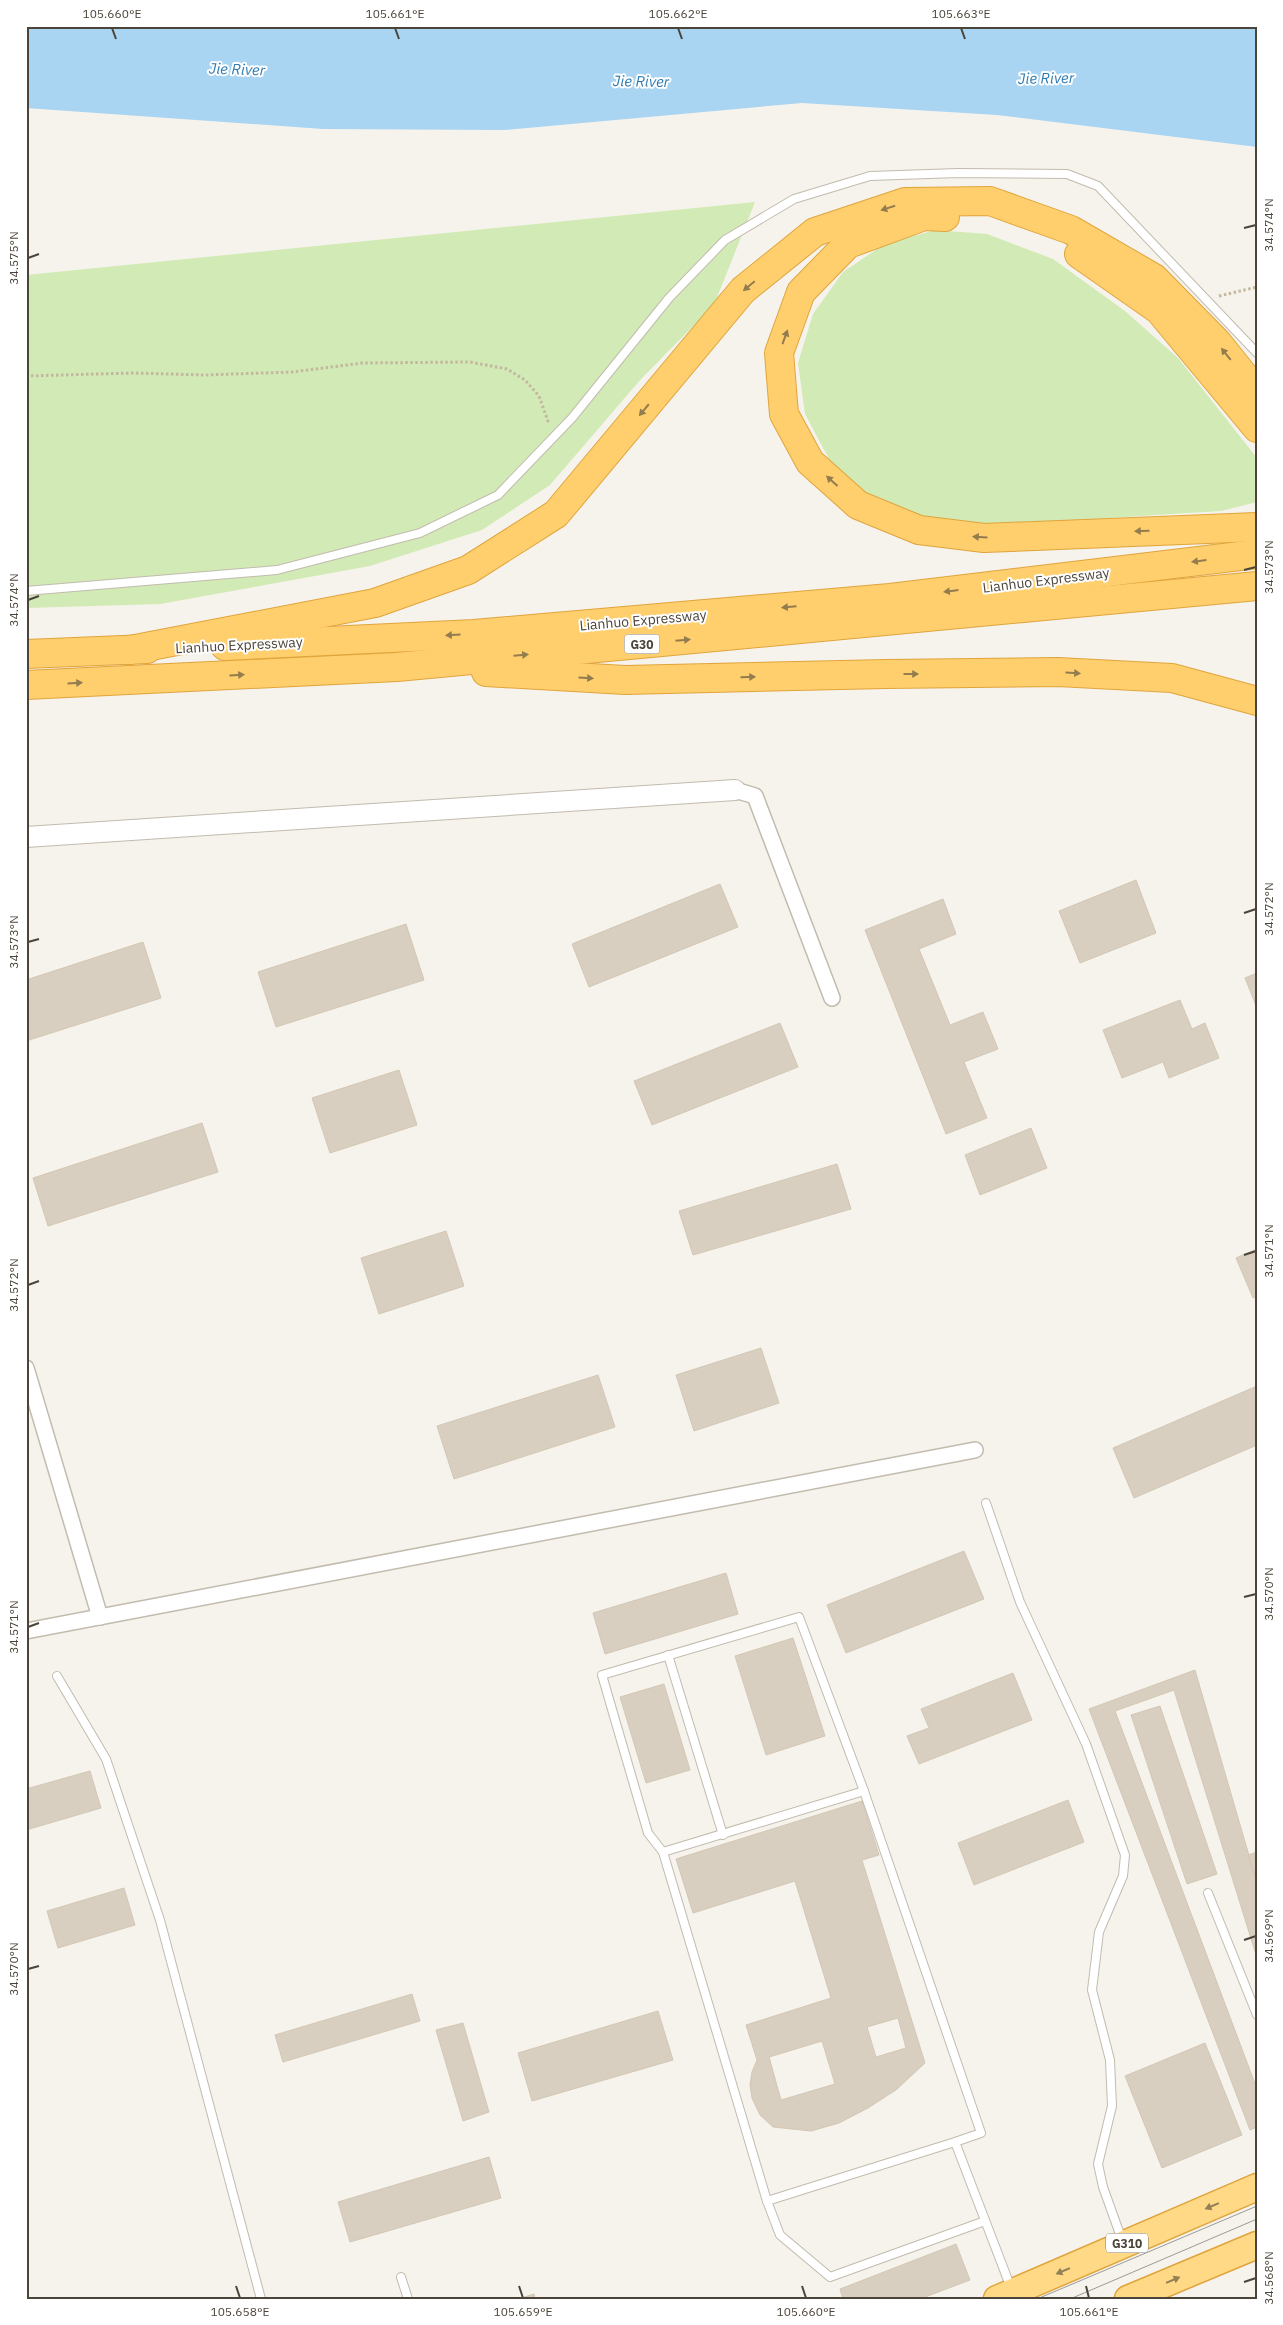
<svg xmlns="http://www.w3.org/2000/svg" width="1283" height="2325" viewBox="0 0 1283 2325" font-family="'IBM Plex Sans',sans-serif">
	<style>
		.green { fill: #d2eab5 }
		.water { fill: #a9d4f2 }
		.building { fill: #d8cfc1; stroke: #d3c7b4; fill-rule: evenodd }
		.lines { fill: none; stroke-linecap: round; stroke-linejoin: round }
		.service-casing { stroke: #c2bbae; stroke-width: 10 }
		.minor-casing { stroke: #c2bbae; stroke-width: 18 }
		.tertiary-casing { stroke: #c2bbae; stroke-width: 22 }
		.trunk-casing { stroke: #e0a43c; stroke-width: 29 }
		.motorway-casing { stroke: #e0a43c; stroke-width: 30 }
		.path { stroke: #c4b79f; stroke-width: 3; stroke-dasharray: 2.5 2.5; stroke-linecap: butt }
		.service { stroke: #fff; stroke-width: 8 }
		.minor { stroke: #fff; stroke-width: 15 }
		.tertiary { stroke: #fff; stroke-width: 20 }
		.trunk { stroke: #ffd985; stroke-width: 26 }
		.motorway { stroke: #ffcf6e; stroke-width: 28 }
		.tram { stroke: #9a9a9a; stroke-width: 1 }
		.oneway { fill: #937c4e }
		.oneway2 { fill: #938057 }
		.ticks { fill: none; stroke: #4b4439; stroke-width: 2 }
		.labels { text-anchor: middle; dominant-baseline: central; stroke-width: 4; stroke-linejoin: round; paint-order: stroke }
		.shield { fill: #fff; stroke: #817c74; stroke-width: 1 }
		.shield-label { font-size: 12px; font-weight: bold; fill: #4b4439 }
		.street-label { font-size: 14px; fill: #4b4439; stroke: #fff }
		.water-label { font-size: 15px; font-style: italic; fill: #2e7ab2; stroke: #fff }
		.neatline { fill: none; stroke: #4b4439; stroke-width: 2 }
		.ticks-label { font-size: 12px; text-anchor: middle; fill: #4b4439 }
	</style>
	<rect width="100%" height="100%" fill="#f6f3ec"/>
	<g class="green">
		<path d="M755,202L714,305L641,379L550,485L482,530L370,566L160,604L26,608V275Z"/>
		<path d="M936,230L987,234L1053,259L1125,311L1178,358L1257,458V502L1221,511L982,526L911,516L865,495L829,459L805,414L798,363L813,314L843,272L886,243Z"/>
	</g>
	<path class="water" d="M26,26H1257V147L997,115L802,103L504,130L323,129L26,108Z"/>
	<g class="building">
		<path d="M1136,880L1156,933L1080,963L1059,911Z"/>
		<path d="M720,884L738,927L589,987L572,944Z"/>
		<path d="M943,899L956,934L919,949L950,1025L983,1012L998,1049L964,1062L987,1118L946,1134L865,930Z"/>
		<path d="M406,924L424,980L276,1027L258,972Z"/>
		<path d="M143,942L161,998L26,1041V980Z"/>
		<path d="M1257,973V1008L1245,978Z"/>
		<path d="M1180,1000L1192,1029L1205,1023L1219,1058L1169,1078L1163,1062L1122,1078L1103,1030Z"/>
		<path d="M780,1023L798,1067L652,1125L634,1081Z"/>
		<path d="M399,1070L417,1125L330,1153L312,1098Z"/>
		<path d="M202,1123L218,1172L48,1226L33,1178Z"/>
		<path d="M1031,1128L1047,1168L980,1195L965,1155Z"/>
		<path d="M837,1164L851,1209L693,1255L679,1211Z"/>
		<path d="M446,1231L464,1286L379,1314L361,1258Z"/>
		<path d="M1257,1249V1297L1253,1298L1236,1258Z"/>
		<path d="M761,1348L779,1403L694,1431L676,1375Z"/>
		<path d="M598,1375L615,1427L454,1479L437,1426Z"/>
		<path d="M1257,1386V1445L1134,1498L1113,1448Z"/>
		<path d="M964,1551L984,1599L846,1653L827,1605Z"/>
		<path d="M726,1573L738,1614L605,1654L593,1613Z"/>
		<path d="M793,1638L825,1736L766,1755L735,1656Z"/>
		<path d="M1195,1670L1257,1883V1958L1174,1690L1115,1711L1257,2089V2127L1250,2130L1089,1709Z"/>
		<path d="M1013,1673L1032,1720L919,1764L907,1736L929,1728L921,1709Z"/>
		<path d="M664,1684L690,1770L646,1783L620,1697Z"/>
		<path d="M1160,1706L1217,1874L1187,1884L1131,1715Z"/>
		<path d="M90,1771L101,1808L26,1830V1789Z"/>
		<path d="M1068,1800L1084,1842L974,1885L958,1843Z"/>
		<path d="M862,1801L879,1855L862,1860L925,2063L896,2090L868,2108L839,2123L811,2131L773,2127L760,2115L752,2098L750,2085L752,2072L757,2060L746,2025L831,1998L795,1881L693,1913L676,1859ZM898,2018L906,2048L876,2057L867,2027ZM822,2041L835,2084L781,2100L769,2057Z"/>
		<path d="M1257,1852V1883L1248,1855Z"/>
		<path d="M124,1888L135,1925L58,1948L47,1911Z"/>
		<path d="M412,1994L420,2021L283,2062L275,2035Z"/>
		<path d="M658,2011L673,2060L532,2101L518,2053Z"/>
		<path d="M463,2023L489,2112L463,2121L436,2030Z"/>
		<path d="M1205,2043L1242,2135L1162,2168L1125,2076Z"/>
		<path d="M489,2157L501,2198L350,2242L338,2202Z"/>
		<path d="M956,2244L970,2280L920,2299H843L840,2289Z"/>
		<path d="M534,2294L535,2299H518Z"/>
	</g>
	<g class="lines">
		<g class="service-casing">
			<g id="service">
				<path d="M26,591L277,570L420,533L498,495L572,418L669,298L725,240L794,199L870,176L958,173L1067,174L1098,186L1257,353"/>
				<path d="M986,1503L1020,1602L1086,1744L1125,1855L1123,1876L1099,1932L1092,1990L1110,2060L1112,2106L1098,2164L1103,2187L1122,2240"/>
				<path d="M668,1655L723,1835"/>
				<path d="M57,1676L106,1759L160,1920L261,2299"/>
				<path d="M663,1852L864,1791"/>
				<path d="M1208,1893L1257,2015"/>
				<path d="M955,2142L981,2133L864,1791L799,1617L602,1675L648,1833L663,1852L767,2201L955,2142L1011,2288"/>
				<path d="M767,2201L780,2235L830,2277L985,2221"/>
				<path d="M401,2277L408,2299"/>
			</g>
		</g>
		<g class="minor-casing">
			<g id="minor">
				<path d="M735,790L755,796L832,998"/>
				<path d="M26,1368L100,1617"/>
				<path d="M26,1631L975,1450"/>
			</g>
		</g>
		<g class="tertiary-casing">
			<path id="tertiary" d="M26,837L735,790"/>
		</g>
		<g class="trunk-casing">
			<g id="trunk">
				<path d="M997,2299L1257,2187"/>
				<path d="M1128,2299L1257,2245"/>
			</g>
		</g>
		<g class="motorway-casing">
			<g id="motorway">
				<path d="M945,217L924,216L848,244L801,292L779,353L784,414L810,462L858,505L919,530L984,538L1257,527"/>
				<path d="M1079,254L1159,310L1257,428"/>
				<path d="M225,646L474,634L890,598L1257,554"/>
				<path d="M130,650L375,603L468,570L556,514L743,290L815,232L905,202L990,201L1071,230L1154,278L1217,342L1257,392"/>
				<path d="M26,654L147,649"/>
				<path d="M486,672L625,680L886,674L1058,672L1172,678L1257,701"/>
				<path d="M26,685L397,667L1257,586"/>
			</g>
		</g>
		<g class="path">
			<path d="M1219,296L1257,287"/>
			<path d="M26,376L133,373L205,375L292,372L363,363L470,362L507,369L525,380L539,396L549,424"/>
		</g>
		<use href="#service" class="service"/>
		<use href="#minor" class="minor"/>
		<use href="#tertiary" class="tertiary"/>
		<use href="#trunk" class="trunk"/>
		<use href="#motorway" class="motorway"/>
		<g class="tram">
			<path d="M1037,2299L1257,2206"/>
			<path d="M1070,2299L1257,2219"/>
		</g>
	</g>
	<defs><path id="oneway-solid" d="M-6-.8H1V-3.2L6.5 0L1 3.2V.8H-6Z" transform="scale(1.25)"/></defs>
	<g class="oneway">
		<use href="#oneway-solid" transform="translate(888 208) rotate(162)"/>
		<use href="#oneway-solid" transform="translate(749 286) rotate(140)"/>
		<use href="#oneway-solid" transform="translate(785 337) rotate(-70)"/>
		<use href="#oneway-solid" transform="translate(1226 354) rotate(-129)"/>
		<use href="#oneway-solid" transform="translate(644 410) rotate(130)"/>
		<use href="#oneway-solid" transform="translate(832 481) rotate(-138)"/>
		<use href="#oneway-solid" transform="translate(1142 531) rotate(178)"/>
		<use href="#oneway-solid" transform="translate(980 537) rotate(-176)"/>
		<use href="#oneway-solid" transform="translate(1199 561) rotate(173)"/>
		<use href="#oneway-solid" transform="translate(951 591) rotate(173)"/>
		<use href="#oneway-solid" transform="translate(789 607) rotate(175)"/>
		<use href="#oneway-solid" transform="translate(453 635) rotate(177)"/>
		<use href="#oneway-solid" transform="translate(683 640) rotate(-5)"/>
		<use href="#oneway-solid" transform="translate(521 655) rotate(-5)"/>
		<use href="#oneway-solid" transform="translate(1073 673) rotate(3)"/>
		<use href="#oneway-solid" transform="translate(911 674)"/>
		<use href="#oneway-solid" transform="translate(237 675) rotate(-3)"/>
		<use href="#oneway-solid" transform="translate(748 677) rotate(-1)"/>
		<use href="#oneway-solid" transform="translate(586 678) rotate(3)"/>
		<use href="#oneway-solid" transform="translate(75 683) rotate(-3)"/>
	</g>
	<g class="oneway2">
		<use href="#oneway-solid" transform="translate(1212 2206) rotate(157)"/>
		<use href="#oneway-solid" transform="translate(1063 2271) rotate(157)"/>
		<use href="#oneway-solid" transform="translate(1173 2280) rotate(-23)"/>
	</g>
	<path class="ticks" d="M112,28L116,39M395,28L399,39M678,28L682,39M961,28L965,39M1244,228L1256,225M28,258L39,254M1244,570L1256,567M28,600L39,596M1244,913L1256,909M28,942L39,939M1244,1255L1256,1251M28,1285L39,1281M1244,1597L1256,1594M28,1627L39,1623M1244,1940L1256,1936M28,1969L39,1966M1244,2282L1256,2278M236,2286L240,2298M519,2286L523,2298M802,2286L806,2298M1086,2286L1089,2298"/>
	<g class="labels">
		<g class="shield">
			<rect x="624.5" y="634.5" width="35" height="19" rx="4"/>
			<rect x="1106" y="2233.5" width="42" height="19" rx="4"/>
		</g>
		<g class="shield-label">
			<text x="642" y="644">G30</text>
			<text x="1127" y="2243">G310</text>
		</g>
		<g class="street-label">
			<text transform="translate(1046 580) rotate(-7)">Lianhuo Expressway</text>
			<text transform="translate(643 620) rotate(-5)">Lianhuo Expressway</text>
			<text transform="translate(239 645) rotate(-3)">Lianhuo Expressway</text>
		</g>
		<g class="water-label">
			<text transform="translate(237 69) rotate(2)">Jie River</text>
			<text transform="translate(1046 78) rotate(-1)">Jie River</text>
			<text transform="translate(641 81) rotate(1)">Jie River</text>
		</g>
	</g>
	<rect width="1283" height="2325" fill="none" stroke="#ffffff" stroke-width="55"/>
	<rect x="28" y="28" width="1228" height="2270" class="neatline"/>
	<g class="ticks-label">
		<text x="112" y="18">105.660°E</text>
		<text x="395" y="18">105.661°E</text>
		<text x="678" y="18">105.662°E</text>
		<text x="961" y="18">105.663°E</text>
		<text transform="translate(1269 225) rotate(-90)" y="4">34.574°N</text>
		<text transform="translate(14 258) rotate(-90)" y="4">34.575°N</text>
		<text transform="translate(1269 567) rotate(-90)" y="4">34.573°N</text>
		<text transform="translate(14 600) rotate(-90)" y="4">34.574°N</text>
		<text transform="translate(1269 909) rotate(-90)" y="4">34.572°N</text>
		<text transform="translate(14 942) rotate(-90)" y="4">34.573°N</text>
		<text transform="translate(1269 1251) rotate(-90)" y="4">34.571°N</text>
		<text transform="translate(14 1285) rotate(-90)" y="4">34.572°N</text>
		<text transform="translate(1269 1594) rotate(-90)" y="4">34.570°N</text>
		<text transform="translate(14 1627) rotate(-90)" y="4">34.571°N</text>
		<text transform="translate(1269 1936) rotate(-90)" y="4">34.569°N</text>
		<text transform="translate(14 1969) rotate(-90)" y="4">34.570°N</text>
		<text transform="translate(1269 2278) rotate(-90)" y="4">34.568°N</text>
		<text x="240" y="2316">105.658°E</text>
		<text x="523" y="2316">105.659°E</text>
		<text x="806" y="2316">105.660°E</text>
		<text x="1089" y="2316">105.661°E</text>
	</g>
</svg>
